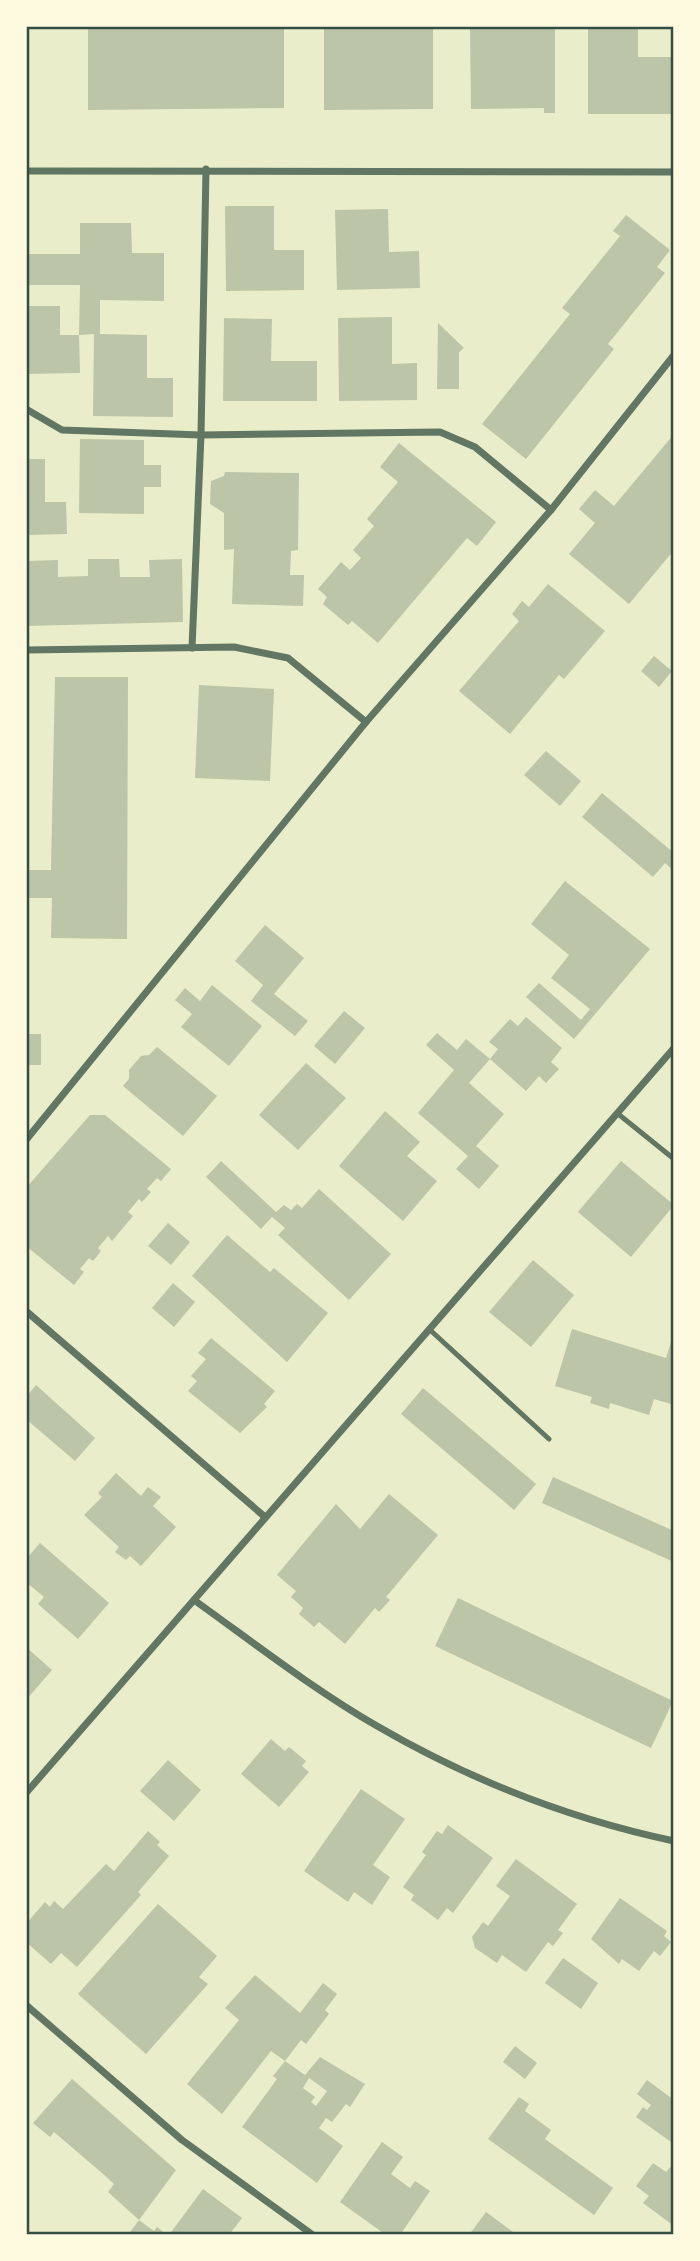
<svg xmlns="http://www.w3.org/2000/svg" width="700" height="2261" viewBox="0 0 700 2261" font-family="Jost,sans-serif">
	<style>
		.building { fill: #bcc5a7; fill-rule: evenodd }
		.lines { fill: none; stroke-linecap: round; stroke-linejoin: round }
		.service { stroke: #617663; stroke-width: 5 }
		.minor { stroke: #617663; stroke-width: 7 }
		.neatline { fill: none; stroke: #344e41; stroke-width: 2.5 }
	</style>
	<rect width="100%" height="100%" fill="#e9edc9"/>
	<g class="building">
		<path d="M88,26H284V108L88,110Z"/>
		<path d="M324,26H433V109L324,110Z"/>
		<path d="M470,26H555V113H544V108L471,109Z"/>
		<path d="M588,26H638V57H674V114H588Z"/>
		<path d="M225,206H274V250H304V290L226,291Z"/>
		<path d="M388,209L389,252L419,251L420,288L337,290L335,210Z"/>
		<path d="M626,215L670,250L657,267L665,273L608,344L614,349L526,459L482,424L570,314L562,308L620,236L613,231Z"/>
		<path d="M80,223H131L132,253H164V301L100,300V334L147,335V378H173V417L93,416L94,334L79,335L80,373L26,374V306H60V335H79L80,285H26V254H80Z"/>
		<path d="M392,317V364L417,363V400L339,401L338,318Z"/>
		<path d="M224,318L272,319L271,361H317V401H223Z"/>
		<path d="M438,323L464,348L459,352V389H437Z"/>
		<path d="M674,434V550L629,604L569,554L595,523L579,509L595,490L614,506Z"/>
		<path d="M80,439L144,440V465H161V487H144V514L79,513Z"/>
		<path d="M399,443L496,522L477,546L467,538L378,643L352,621L348,625L323,604L327,597L318,589L341,562L350,570L361,558L353,550L374,526L367,519L398,482L380,467Z"/>
		<path d="M26,459H45V502H66L67,534L26,535Z"/>
		<path d="M225,472L299,473L298,550L291,551L290,575H304L303,606L232,604L234,549L224,550V513L210,504L211,481L224,476Z"/>
		<path d="M88,559H119L120,577H150L149,560L182,559L183,622L26,626V561L58,560V577L88,576Z"/>
		<path d="M548,584L605,631L564,679L559,675L510,734L459,691L519,621L512,614L522,601L529,607Z"/>
		<path d="M654,656L672,671L659,687L641,671Z"/>
		<path d="M55,677H128L127,939L51,938L52,898H26V870H51Z"/>
		<path d="M199,685L274,689L270,781L195,778Z"/>
		<path d="M546,751L581,781L560,806L524,775Z"/>
		<path d="M602,793L674,853V871L665,863L653,877L582,817Z"/>
		<path d="M565,881L650,949L574,1039L526,997L539,983L581,1020L590,1009L551,978L569,955L531,924Z"/>
		<path d="M265,925L304,958L274,994L308,1021L295,1036L251,1001L263,985L235,961Z"/>
		<path d="M212,985L262,1026L229,1066L181,1027L192,1014L175,1000L185,988L200,1001Z"/>
		<path d="M344,1011L365,1028L335,1064L314,1046Z"/>
		<path d="M526,1017L562,1048L551,1062L559,1069L546,1083L539,1076L526,1091L490,1059L498,1049L489,1042L510,1019L518,1026Z"/>
		<path d="M437,1033L457,1050L466,1039L490,1059L469,1083L504,1114L476,1146L499,1166L479,1189L456,1169L468,1156L418,1113L454,1070L426,1045Z"/>
		<rect x="26" y="1034" width="15" height="31"/>
		<path d="M157,1047L217,1096L183,1136L123,1086L129,1079V1070L141,1056L149,1055Z"/>
		<path d="M306,1063L346,1098L298,1150L259,1115Z"/>
		<path d="M385,1111L420,1142L407,1156L437,1181L403,1221L339,1166Z"/>
		<path d="M90,1115H105L171,1169L161,1181L157,1178L147,1189L151,1192L142,1202L139,1199L128,1212L133,1216L112,1241L108,1236L98,1248L101,1251L93,1261L89,1258L80,1269L84,1272L74,1285L26,1246V1188Z"/>
		<path d="M221,1161L276,1212L284,1205L291,1210L297,1204L302,1208L319,1189L391,1254L349,1300L278,1235L285,1228L272,1217L261,1229L206,1177Z"/>
		<path d="M621,1161L674,1205L631,1257L578,1212Z"/>
		<path d="M168,1223L190,1242L171,1265L148,1246Z"/>
		<path d="M227,1235L270,1272L274,1268L328,1313L287,1362L192,1276Z"/>
		<path d="M533,1260L574,1295L531,1347L489,1312Z"/>
		<path d="M173,1283L195,1302L174,1327L152,1308Z"/>
		<path d="M572,1329L666,1358L671,1342L674,1343V1405L654,1399L649,1415L610,1403L609,1409L590,1403L592,1397L555,1386Z"/>
		<path d="M211,1338L275,1391L264,1404L267,1407L240,1433L188,1391L197,1381L191,1376L206,1359L198,1353Z"/>
		<path d="M36,1385L95,1438L75,1461L26,1419V1397Z"/>
		<path d="M423,1388L536,1484L514,1510L401,1414Z"/>
		<path d="M116,1473L141,1496L148,1487L161,1497L153,1506L176,1527L141,1566L130,1556L126,1560L115,1552L119,1547L84,1515L102,1497L98,1493Z"/>
		<path d="M553,1477L674,1531V1562L542,1503Z"/>
		<path d="M389,1494L438,1535L386,1597L390,1600L379,1612L375,1608L345,1644L319,1622L314,1627L299,1614L303,1608L291,1597L296,1591L277,1575L336,1504L360,1529Z"/>
		<path d="M40,1543L109,1603L78,1639L38,1604L44,1597L26,1582V1559Z"/>
		<path d="M458,1598L673,1701L651,1748L435,1646Z"/>
		<path d="M26,1647L52,1670L26,1700Z"/>
		<path d="M271,1739L285,1751L289,1747L306,1761L302,1766L309,1772L279,1807L241,1774Z"/>
		<path d="M168,1760L201,1790L174,1821L140,1791Z"/>
		<path d="M361,1789L405,1819L373,1865L390,1877L372,1905L354,1892L348,1902L304,1871Z"/>
		<path d="M448,1825L493,1858L453,1913L447,1908L438,1920L411,1900L414,1895L403,1887L426,1855L422,1852L437,1831L442,1834Z"/>
		<path d="M148,1831L160,1842L157,1845L169,1856L138,1892L141,1895L77,1967L61,1953L51,1964L26,1942V1924L45,1902L50,1907L54,1901L63,1909L106,1864L114,1871Z"/>
		<path d="M516,1859L577,1904L558,1930L563,1933L553,1946L548,1942L526,1972L502,1955L497,1963L475,1948L472,1937L483,1922L488,1926L510,1896L496,1886Z"/>
		<path d="M620,1898L667,1931L664,1936L671,1942L660,1956L654,1951L639,1971L622,1959L619,1964L591,1939Z"/>
		<path d="M158,1904L217,1956L199,1977L208,1984L146,2054L78,1994Z"/>
		<path d="M563,1958L598,1983L581,2009L545,1983Z"/>
		<path d="M255,1975L300,2013L323,1983L337,1994L325,2010L329,2014L306,2044L301,2040L285,2061L271,2051L222,2114L187,2084L239,2020L225,2008Z"/>
		<path d="M515,2046L537,2063L525,2079L503,2062Z"/>
		<path d="M320,2057L365,2084L350,2107L346,2104L332,2122L326,2118L319,2128L343,2146L317,2183L242,2127L277,2079L273,2076L285,2061L305,2075ZM309,2078L327,2091L316,2106L311,2102L315,2097L303,2088Z"/>
		<path d="M72,2079L176,2170L139,2220L108,2192L114,2184L102,2173L54,2132L50,2137L33,2123Z"/>
		<path d="M647,2080L674,2100V2144L636,2117L643,2107L647,2110L651,2105L637,2094Z"/>
		<path d="M519,2097L529,2104L525,2111L551,2130L545,2139L613,2188L594,2215L488,2139Z"/>
		<path d="M382,2142L403,2157L391,2174L410,2188L415,2181L430,2191L400,2235H386L340,2202Z"/>
		<path d="M653,2163L666,2172L674,2163V2226L643,2203L649,2196L636,2186Z"/>
		<path d="M203,2189L242,2218L229,2235H169Z"/>
		<path d="M486,2212L517,2235H469Z"/>
		<path d="M139,2220L154,2231L157,2227L167,2235H128Z"/>
	</g>
	<g class="lines">
		<g class="service">
			<path d="M617,1113L674,1159"/>
			<path d="M429,1329L549,1439"/>
		</g>
		<g class="minor">
			<path d="M26,171L674,172"/>
			<path d="M26,409L62,430L201,435L440,432L475,447L551,510"/>
			<path d="M192,648L201,435L206,169"/>
			<path d="M26,650L234,647L288,658L366,722"/>
			<path d="M26,1140L366,722L551,510L674,355"/>
			<path d="M26,1311L265,1517"/>
			<path d="M194,1600C254,1643 313,1689 377,1726C470,1780 570,1819 674,1841"/>
			<path d="M26,1793L674,1048"/>
			<path d="M26,2005L182,2140L313,2235"/>
		</g>
	</g>
	<rect width="700" height="2261" fill="none" stroke="#fefae0" stroke-width="56"/>
	<rect x="28" y="28" width="644" height="2205" class="neatline"/>
</svg>
